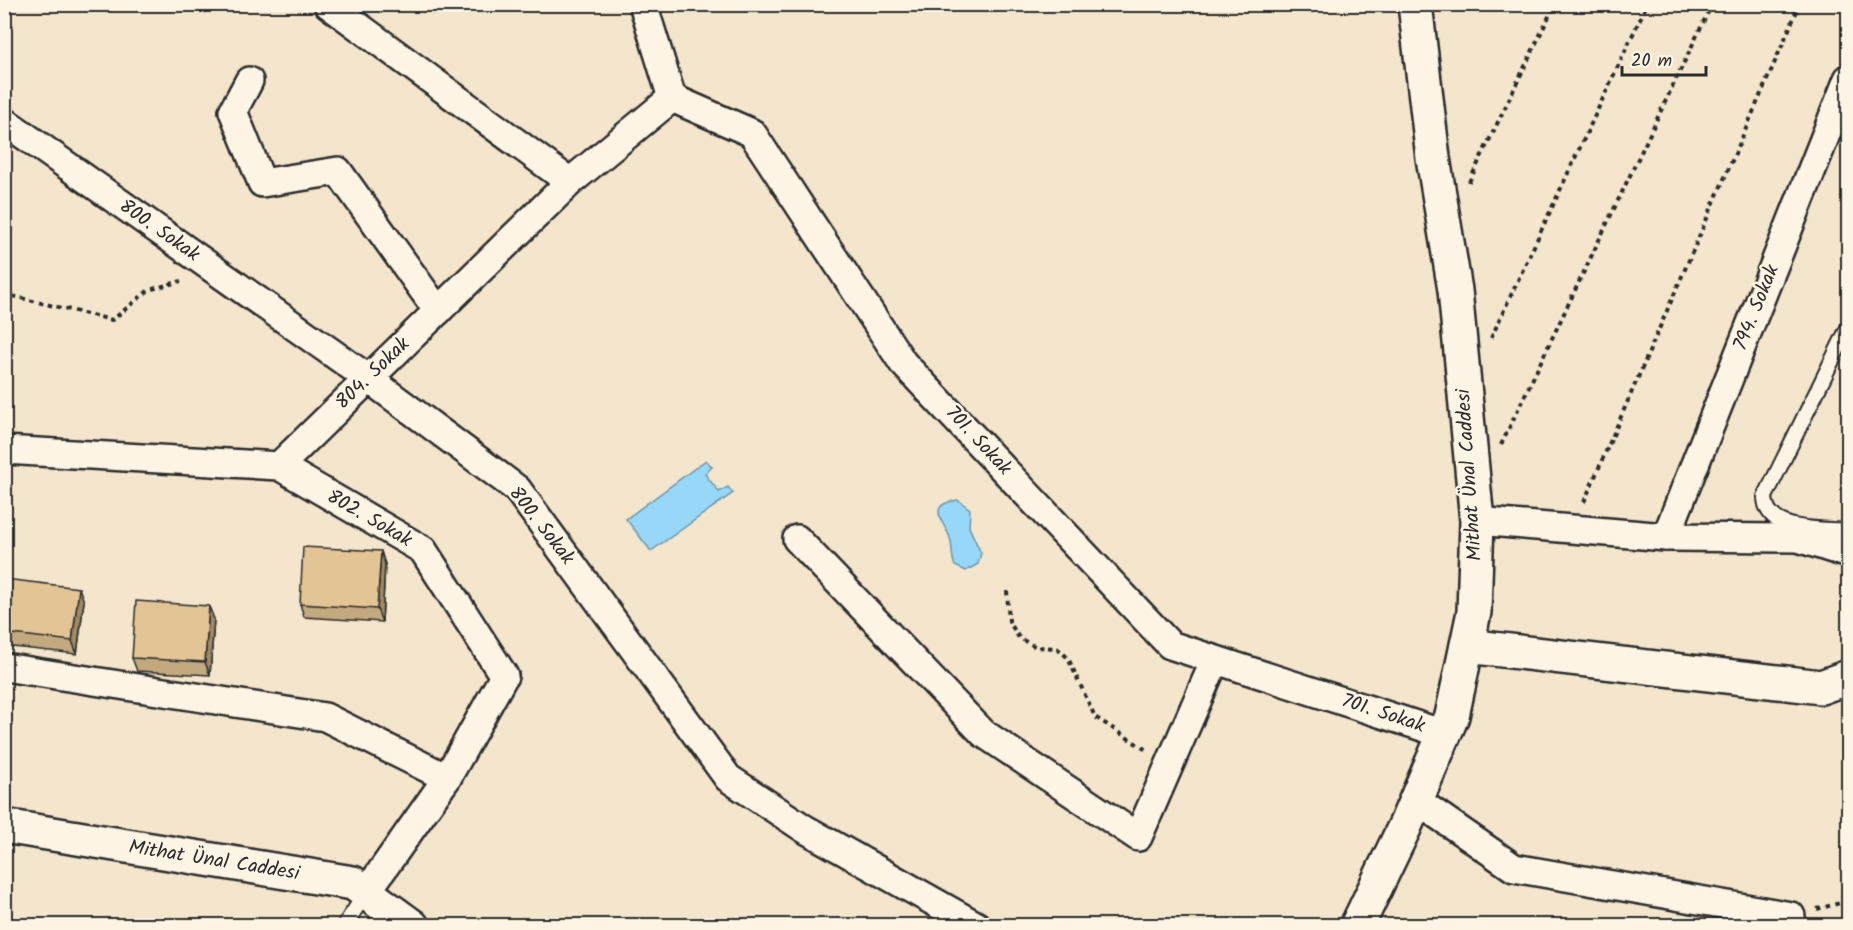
<svg xmlns="http://www.w3.org/2000/svg" width="1853" height="930" viewBox="0 0 1853 930" font-family="Kalam,sans-serif">
	<style>
		.water { fill: #97d8f9; stroke: #6c93a7; stroke-width: 1.5 }
		.lines { fill: none; stroke-linecap: round; stroke-linejoin: round }
		.service-casing { stroke: #2b2b2b; stroke-width: 18 }
		.minor-casing { stroke: #2b2b2b; stroke-width: 32 }
		.tertiary-casing { stroke: #2b2b2b; stroke-width: 38 }
		.secondary-casing { stroke: #2b2b2b; stroke-width: 38 }
		.path { stroke: #2b2b2b; stroke-width: 4; stroke-dasharray: 4.5 4.5; stroke-linecap: butt }
		.service { stroke: #fcf5e5; stroke-width: 14 }
		.minor { stroke: #fcf5e5; stroke-width: 27 }
		.tertiary { stroke: #fcf5e5; stroke-width: 33 }
		.secondary { stroke: #fcf5e5; stroke-width: 33 }
		.wall { fill: #c2a980; stroke: #2b2b2b; stroke-width: 1.5 }
		.shaded-wall { fill: #9e8968; stroke: #2b2b2b; stroke-width: 1.5 }
		.building { fill: #e2c495; stroke: #2b2b2b; stroke-width: 1.5 }
		.labels { text-anchor: middle; dominant-baseline: central; stroke-width: 5; stroke-linejoin: round; paint-order: stroke }
		.street-label { font-size: 20px; fill: #2b2b2b; stroke: #fcf5e5 }
	</style>
	<rect width="100%" height="100%" fill="#f4e6cd"/>
	<filter id="ink" filterUnits="userSpaceOnUse"><feTurbulence type="fractalNoise" baseFrequency=".0167" numOctaves="2"/><feDisplacementMap in="SourceGraphic" scale="12" xChannelSelector="R" yChannelSelector="G"/><feConvolveMatrix kernelMatrix="1 2 1 2 8 2 1 2 1" color-interpolation-filters="sRGB"/></filter>
	<g filter="url(#ink)">
		<g class="water">
			<path d="M706,460L712,467L705,474L719,492L728,487L733,493L651,551L626,519Z"/>
			<path d="M958,500L970,509L969,527L981,553L978,564L966,571L955,566C951,557 953,548 950,538C946,524 923,505 958,500Z"/>
		</g>
		<g class="lines">
			<g class="service-casing">
				<g id="service">
					<path d="M1848,328L1765,497C1766,534 1822,528 1848,531"/>
					<path d="M344,926L366,893"/>
				</g>
			</g>
			<g class="minor-casing">
				<g id="minor">
					<path d="M328,4L570,182"/>
					<path d="M643,4L672,98L752,133L903,363L1170,645L1444,734"/>
					<path d="M249,81L233,111L262,183L338,171L438,311"/>
					<path d="M4,121L369,379L517,489L728,778L805,829L977,926"/>
					<path d="M4,450L279,466L423,550L504,676L447,778L366,893"/>
					<path d="M279,466L570,182L672,98"/>
					<path d="M1477,521L1666,537L1848,79"/>
					<path d="M1666,537L1798,538L1842,552L1848,551"/>
					<path d="M797,539L983,733L1138,837L1215,660"/>
					<path d="M4,667L325,717L447,778"/>
					<path d="M1416,800L1514,868L1791,916"/>
				</g>
			</g>
			<g class="tertiary-casing">
				<path id="tertiary" d="M1467,646L1821,687L1848,677"/>
			</g>
			<g class="secondary-casing">
				<g id="secondary">
					<path d="M4,826L353,883L412,926"/>
					<path d="M1357,926L1405,826L1452,716L1474,612L1477,521L1455,290L1433,158L1415,4"/>
				</g>
			</g>
			<g class="path">
				<path d="M1469,182L1555,4"/>
				<path d="M4,294L112,320L149,290L181,281"/>
				<path d="M1491,338L1647,4"/>
				<path d="M1501,445L1712,4"/>
				<path d="M1584,502L1800,4"/>
				<path d="M1007,591L1009,621L1019,638L1036,647L1057,648L1068,658L1095,717L1148,751"/>
				<path d="M1817,909L1848,901"/>
			</g>
			<use href="#service" class="service"/>
			<use href="#minor" class="minor"/>
			<use href="#tertiary" class="tertiary"/>
			<use href="#secondary" class="secondary"/>
		</g>
		<g class="wall">
			<path d="M385,564L382,622L304,617L300,604Z"/>
			<path d="M4,583L84,601L77,654L4,646Z"/>
			<path d="M214,619L210,675L137,671L132,658Z"/>
		</g>
		<g class="shaded-wall">
			<path d="M381,551L385,564L382,622L377,609Z"/>
			<path d="M79,588L84,601L77,654L72,641Z"/>
			<path d="M209,606L214,619L210,675L205,662Z"/>
		</g>
		<g class="building">
			<path d="M303,547L381,551L377,609L300,604Z"/>
			<path d="M5,579L79,588L72,641L4,633Z"/>
			<path d="M136,601L209,606L205,662L132,658Z"/>
		</g>
	</g>
	<g class="labels">
		<g class="street-label">
			<text transform="translate(159 231) rotate(35)">800. Sokak</text>
			<text transform="translate(1757 308) rotate(-68)">794. Sokak</text>
			<text transform="translate(373 374) rotate(-44)">804. Sokak</text>
			<text transform="translate(978 441) rotate(47)">701. Sokak</text>
			<text transform="translate(1470 475) rotate(-94)">Mithat Ünal Caddesi</text>
			<text transform="translate(369 519) rotate(30)">802. Sokak</text>
			<text transform="translate(541 526) rotate(52)">800. Sokak</text>
			<text transform="translate(1383 714) rotate(18)">701. Sokak</text>
			<text transform="translate(214 861) rotate(9)">Mithat Ünal Caddesi</text>
		</g>
	</g>
	<rect width="1853" height="930" fill="none" stroke="#fcf5e5" stroke-width="24"/>
	<rect x="12" y="12" width="1829" height="906" fill="none" stroke="#2b2b2b" stroke-width="2" filter="url(#ink)"/>
	<path d="M1622 66v9h84v-9" fill="none" stroke="#2b2b2b" stroke-width="3"/>
	<text x="1631" y="66" font-size="18" fill="#2b2b2b" stroke="#fcf5e5" stroke-width="4.5" paint-order="stroke">20 m</text>
</svg>
